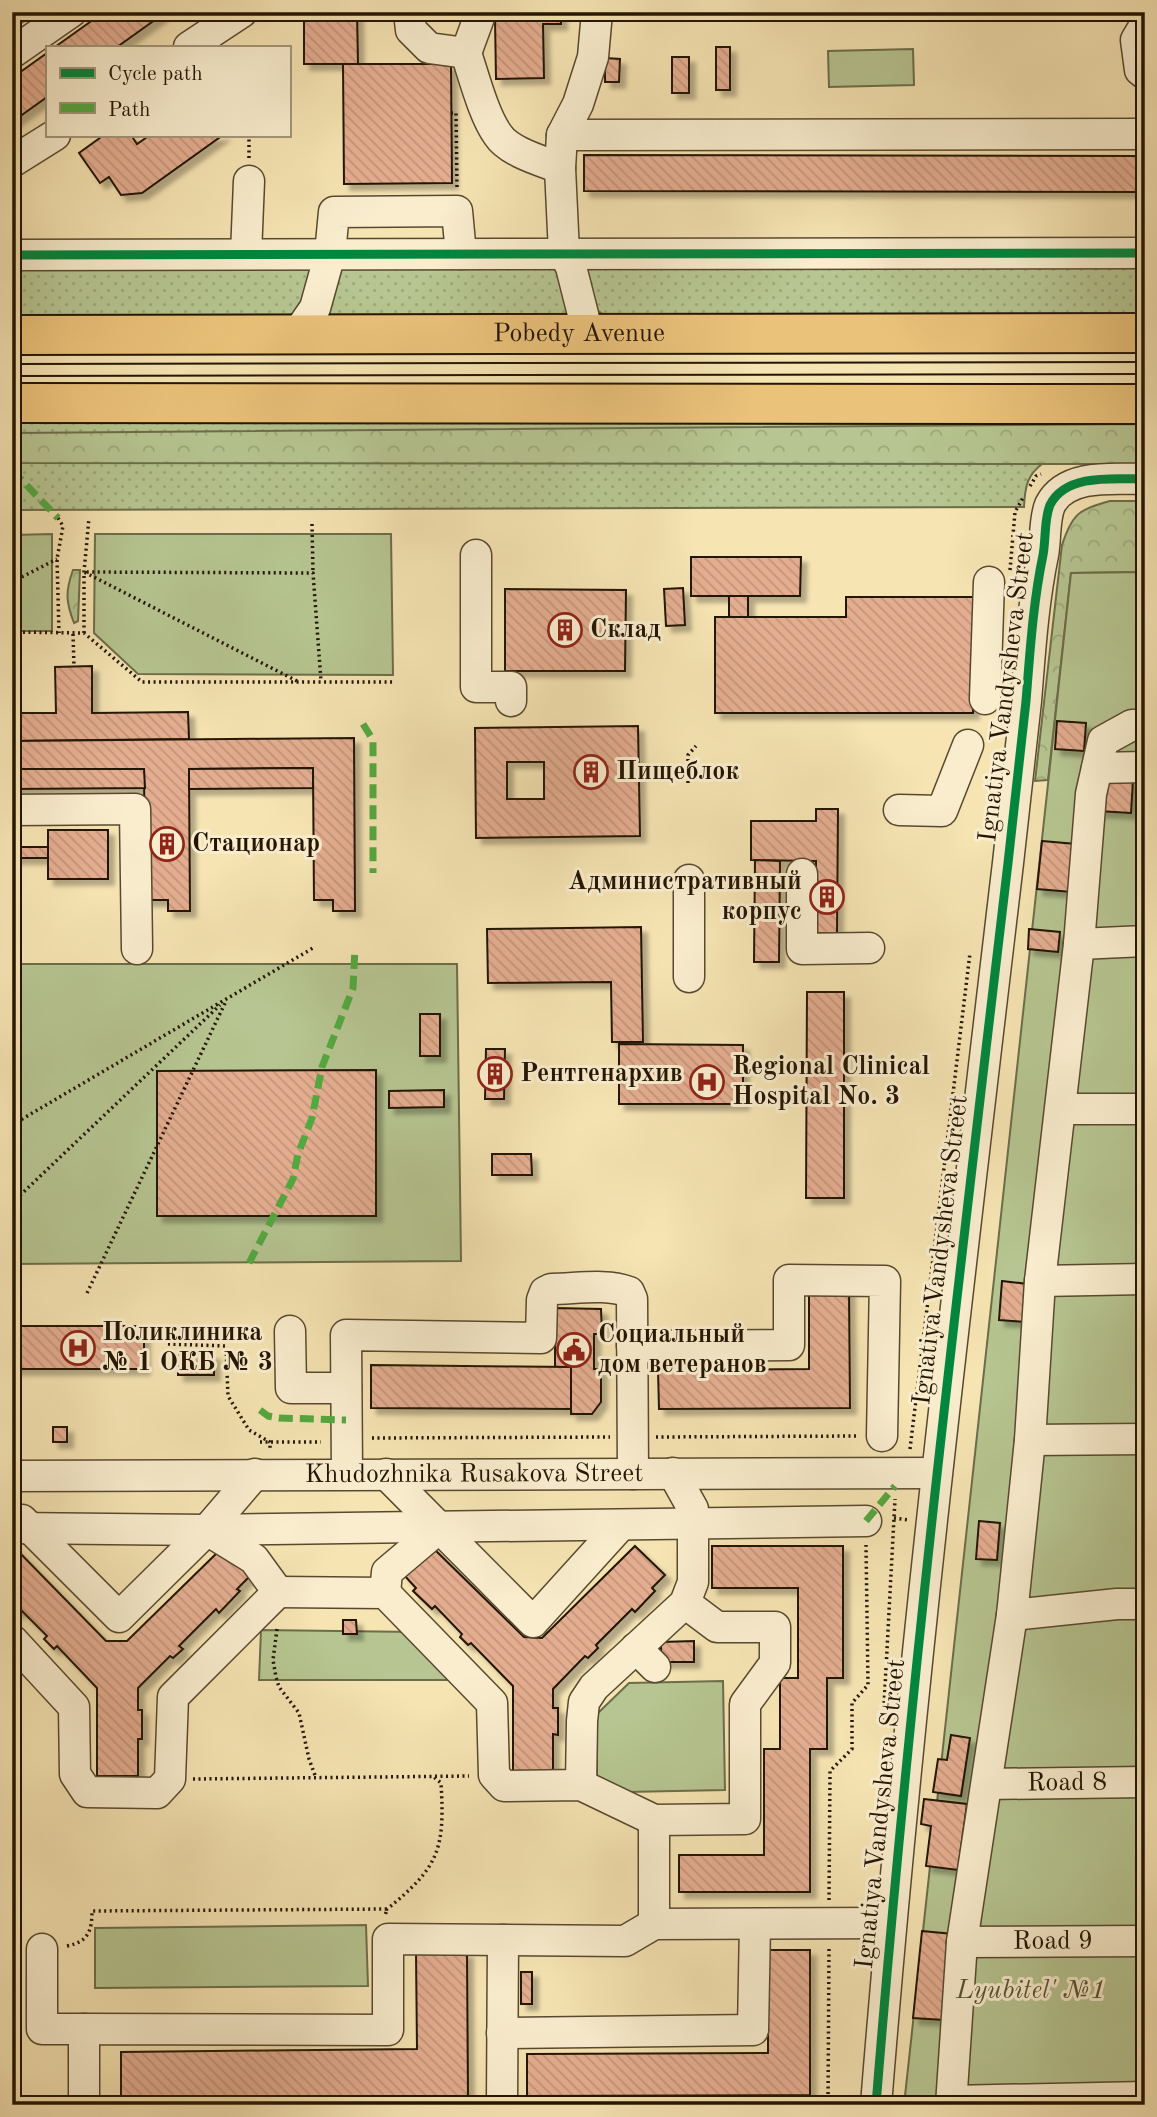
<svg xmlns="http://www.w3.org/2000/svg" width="1157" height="2117" viewBox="0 0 1157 2117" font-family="'Old Standard TT',serif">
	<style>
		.grass { fill: url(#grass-dots); stroke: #6c6d4a; stroke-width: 2 }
		.forest { fill: url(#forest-crowns); stroke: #6c6d4a; stroke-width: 2 }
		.green { fill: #b6c591; stroke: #6c6d4a; stroke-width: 2 }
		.building { fill: url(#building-back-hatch); stroke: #231502; stroke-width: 2; fill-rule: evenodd; filter: url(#shadow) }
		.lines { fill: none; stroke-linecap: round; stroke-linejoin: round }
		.minor-casing { stroke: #58492e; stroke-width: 33 }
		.major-casing { stroke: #231502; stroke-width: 42 }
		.path { stroke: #231502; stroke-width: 3.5; stroke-dasharray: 2 3.5; stroke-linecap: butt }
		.minor { stroke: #f9edce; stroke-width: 30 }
		.major { stroke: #ebc27a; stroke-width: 38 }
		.tram { stroke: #231502; stroke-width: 2 }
		.quiet { stroke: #53a940; stroke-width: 7; stroke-dasharray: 14 7; stroke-linecap: butt }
		.cycleway-casing { stroke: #f9edce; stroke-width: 13 }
		.cycleway { stroke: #00873e; stroke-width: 9 }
		.labels { text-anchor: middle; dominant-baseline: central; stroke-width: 6; stroke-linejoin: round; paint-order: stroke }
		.street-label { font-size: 26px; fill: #231502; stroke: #f9edce }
		.poi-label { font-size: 26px; font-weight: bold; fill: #231502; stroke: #f9edce; text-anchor: start }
		.park-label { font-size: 26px; font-style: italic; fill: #565334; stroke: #f9edce }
	</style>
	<defs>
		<pattern id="grass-dots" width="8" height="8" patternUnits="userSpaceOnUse" patternTransform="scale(1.75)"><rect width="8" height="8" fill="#b6c591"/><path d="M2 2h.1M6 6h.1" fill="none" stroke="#9ca87b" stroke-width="1.8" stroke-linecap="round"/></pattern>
		<pattern id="forest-crowns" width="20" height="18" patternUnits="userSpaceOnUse" patternTransform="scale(1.75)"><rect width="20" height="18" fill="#b6c591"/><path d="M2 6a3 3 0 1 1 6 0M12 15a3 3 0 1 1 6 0" fill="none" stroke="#9ca87b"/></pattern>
		<pattern id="building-back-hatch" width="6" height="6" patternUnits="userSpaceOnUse" patternTransform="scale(1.75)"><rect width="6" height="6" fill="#e4ad90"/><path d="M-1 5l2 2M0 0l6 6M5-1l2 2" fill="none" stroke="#c3947b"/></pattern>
		<filter id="shadow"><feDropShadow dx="6" dy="6" stdDeviation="2" flood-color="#0004"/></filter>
	</defs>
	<rect width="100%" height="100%" fill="#f6e4b3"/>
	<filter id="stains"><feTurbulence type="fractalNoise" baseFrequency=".00286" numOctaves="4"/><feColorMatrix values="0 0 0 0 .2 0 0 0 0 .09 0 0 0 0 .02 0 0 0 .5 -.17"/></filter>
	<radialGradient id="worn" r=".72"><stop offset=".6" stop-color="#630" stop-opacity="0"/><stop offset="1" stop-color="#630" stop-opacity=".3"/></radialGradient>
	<g class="grass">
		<path d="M1145,265V316L607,317L594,308L578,266Z"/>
		<path d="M318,266C313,293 312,304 287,318H12V267Z"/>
		<path d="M565,266L576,317L319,318L339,268Z"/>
		<path d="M1145,419V456L1045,462C1027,474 1025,486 1024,507L12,510V422Z"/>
	</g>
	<g class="forest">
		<path d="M1145,424V464L12,463V433Z"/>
		<path d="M1110,501H1145V572L1071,573L1048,780L1035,781L1062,545C1072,514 1079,509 1110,501Z"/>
		<path d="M73,570H80L78,621L74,623C66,602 65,592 73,570Z"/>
	</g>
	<g class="green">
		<path d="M913,49L914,85L829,87L828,51Z"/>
		<path d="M52,534V631H12V535Z"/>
		<path d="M95,534H391L393,675L138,674L94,633Z"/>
		<path d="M1145,572V2105H904L1071,573Z"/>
		<path d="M12,964H457L461,1261L12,1264Z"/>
		<path d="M261,1630L416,1632L460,1680H259Z"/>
		<path d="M723,1681L725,1790L626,1792L597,1780V1714L629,1683Z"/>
		<path d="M366,1925L368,1986L95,1988V1928Z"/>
	</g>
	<g class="building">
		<path d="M104,12H166L117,47H55Z"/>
		<path d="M304,12H357L358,64H304Z"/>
		<path d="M510,12H561V24H543L544,78L496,79L495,18L510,17Z"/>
		<rect x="716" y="47" width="14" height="43"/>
		<path d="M47,53V97L12,122V78Z"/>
		<rect x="672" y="57" width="17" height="36"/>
		<path d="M605,58L620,59L619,82H605Z"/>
		<path d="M343,64H451L452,183L344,184Z"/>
		<path d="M104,135H131L137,144L150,135H223L142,193L121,195L109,177L100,183L79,153Z"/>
		<path d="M584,155L1145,156V192L584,191Z"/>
		<path d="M691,557H801L800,596H691Z"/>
		<path d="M683,588L685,625L666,626L664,589Z"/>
		<path d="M505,589L626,590L625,671H505Z"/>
		<rect x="729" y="596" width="19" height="21"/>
		<path d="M846,597H973V713H715V617H846Z"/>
		<path d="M92,666V713L188,712L189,739L12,741V713H56L55,667Z"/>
		<path d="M1057,721L1086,723L1084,751L1055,749Z"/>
		<path d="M638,726L640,836L476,838L475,728ZM507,762H544V799H507Z"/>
		<path d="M354,738L355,911H333V900H314L313,768L189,769L190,911H168V900H145L144,769H12V741Z"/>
		<path d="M313,768V788L189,789V769Z"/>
		<path d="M12,769H144L145,788L12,789Z"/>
		<path d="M1100,777L1133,780L1131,813L1098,811Z"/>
		<path d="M816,809H838L837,934L816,933V861L751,860V821H816Z"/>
		<rect x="48" y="830" width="60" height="49"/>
		<path d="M1042,841L1076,844L1072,892L1037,889Z"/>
		<rect x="12" y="847" width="36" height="11"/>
		<path d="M755,860L780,861L779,962H754Z"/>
		<path d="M641,927L643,1042H612L611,982L488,983L487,929Z"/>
		<path d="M1029,929L1060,932L1058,952L1028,949Z"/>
		<path d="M807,992H844V1198H806Z"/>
		<rect x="420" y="1014" width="20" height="42"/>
		<path d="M619,1044L743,1045V1104H619Z"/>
		<path d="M486,1049H505L504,1099H485Z"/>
		<path d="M376,1070V1216H157V1071Z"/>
		<path d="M444,1090V1107L389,1108V1091Z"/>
		<path d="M492,1154H531L532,1175H492Z"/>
		<path d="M1002,1281L1028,1284L1025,1322L999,1320Z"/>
		<path d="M809,1289H849L850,1408L659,1409L658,1370L809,1369Z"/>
		<path d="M555,1308L601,1309L602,1334H594V1369H601V1402L592,1414H571V1367H555Z"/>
		<rect x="12" y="1326" width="132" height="43"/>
		<rect x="178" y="1354" width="36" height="21"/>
		<path d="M371,1365L571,1367V1409L371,1408Z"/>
		<rect x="53" y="1427" width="14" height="15"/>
		<path d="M979,1521L1000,1523L997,1560L976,1559Z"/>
		<path d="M635,1546L665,1575L652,1588L655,1591L635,1612L632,1609L596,1645L598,1648L588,1658L585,1656L553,1689V1708H558V1735L553,1734V1771L513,1772V1686L471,1643L468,1645L460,1637L462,1634L435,1606L432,1609L413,1591L416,1588L403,1574L432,1547L524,1637L542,1638Z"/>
		<path d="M712,1546H843V1678H827V1749H810V1892H679V1855H764V1749H780V1678H798V1588H712Z"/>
		<path d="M14,1547L106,1641H127L222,1548L250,1576L237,1589L240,1591L219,1613L216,1609L179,1646L183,1649L173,1658L170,1656L138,1688V1710H142V1739H138V1776H97V1688L57,1646L54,1649L44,1639L47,1636L21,1610L18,1613L12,1608V1549Z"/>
		<path d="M343,1620H356L357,1634H343Z"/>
		<path d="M694,1641V1662H661V1642Z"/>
		<path d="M951,1735L970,1738L961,1796L933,1792L938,1759L947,1760Z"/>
		<path d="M924,1799L967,1804L958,1870L926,1866L931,1826L921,1824Z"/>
		<path d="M922,1931L953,1934L944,2020L913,2018Z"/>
		<path d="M768,1950H810V2095L527,2096V2054L768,2053Z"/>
		<path d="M467,1952L468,2098L121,2100V2052L417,2049L416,1953Z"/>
		<rect x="521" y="1972" width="11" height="32"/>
	</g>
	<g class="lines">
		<g class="minor-casing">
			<g id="minor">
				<path d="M409,12L411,30L429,48L466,53C474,77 484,116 498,135C509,152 542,161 560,168"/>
				<path d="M1145,25L1136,40L1140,70L1145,74"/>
				<path d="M189,47L242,12"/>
				<path d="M12,53L71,12"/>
				<path d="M466,53L481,12"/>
				<path d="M562,135L1145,134"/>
				<path d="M12,162L55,135"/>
				<path d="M246,254L249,181"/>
				<path d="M12,255L1145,253"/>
				<path d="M297,334L315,308L330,254L334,212L457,211L461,254"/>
				<path d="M588,334L571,267L564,253L560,168L562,135L578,104L593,57L597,12"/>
				<path d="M476,555V687H511V701"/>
				<path d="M985,699L989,582"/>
				<path d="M1097,768L1145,767"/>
				<path d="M12,810L135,809L137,949"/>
				<path d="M899,810L942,811L968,745"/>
				<path d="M802,874V949L869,948"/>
				<path d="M1079,944L1145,941"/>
				<path d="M689,977V880"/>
				<path d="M1061,1109H1145"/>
				<path d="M1040,1281L1145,1279"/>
				<path d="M290,1331L291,1388H346"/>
				<path d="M632,1346L789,1345V1280L885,1281L882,1436"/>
				<path d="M1030,1440L1145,1439"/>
				<path d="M347,1474L346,1335L541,1338L542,1300L545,1292L551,1289C575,1289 607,1283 629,1292L632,1299L633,1474"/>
				<path d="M386,1474L533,1622L621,1525"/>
				<path id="s1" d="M12,1476L936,1473"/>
				<path d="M22,1520L119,1617L207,1530L255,1474"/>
				<path d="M12,1528L207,1530L866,1521"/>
				<path d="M278,1592L385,1593L492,1703L494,1775L504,1786L581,1785L654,1820L745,1819V1704L775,1663V1627H717L685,1603"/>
				<path d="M385,1593L387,1572L439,1528"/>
				<path d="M1012,1615L1117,1604H1145"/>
				<path d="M12,1640L74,1707L75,1774L87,1792L157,1793L170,1779L173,1697L278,1592L254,1559L207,1530"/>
				<path d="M636,1648L655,1667"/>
				<path id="s2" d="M988,1784L1145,1782"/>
				<path d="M581,1785L582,1721L584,1702L594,1687L685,1603L693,1582V1509L673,1473"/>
				<path d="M654,1820V1924"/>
				<path id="s3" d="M962,1942L1145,1941"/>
				<path d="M42,1949V2029H84"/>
				<path d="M502,2033L753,2030L755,1924"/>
				<path d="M951,2101L1145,2097"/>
				<path d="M84,2105V2029L388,2030V1939L625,1941L654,1924L890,1923"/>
				<path d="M502,2105L503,1940"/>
				<path d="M876,2105C909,1690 959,1277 1008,863C1014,809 1020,755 1026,701C1030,652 1033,603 1043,555C1046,540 1044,519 1050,505C1066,473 1115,479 1145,479"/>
				<path d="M951,2105L962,1942L1012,1615L1030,1440L1040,1281L1079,944L1091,794L1103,741L1132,725H1145"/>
			</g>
		</g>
		<g class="major-casing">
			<g id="major">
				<path id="s4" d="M12,335L1145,333"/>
				<path d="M12,403L1145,404"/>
			</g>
		</g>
		<g class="path">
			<path d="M451,113H456L457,187"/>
			<path d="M249,158V135"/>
			<path d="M1030,486L1036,476L1041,474"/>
			<path d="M58,518L63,526L57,559L59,633"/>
			<path d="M312,524L313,573"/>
			<path d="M1010,570L1015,512L1024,496"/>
			<path d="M12,582L57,559"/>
			<path d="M12,632L84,633L142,682H394"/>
			<path d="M84,633V572L89,518"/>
			<path d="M73,634L74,667"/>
			<path d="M297,681L84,572L313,573L321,681"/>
			<path d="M688,783V755L696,746"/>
			<path d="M12,1125L313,948"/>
			<path d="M12,1203L220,1005"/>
			<path d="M87,1293L226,1001"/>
			<path d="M168,1344L226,1346L228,1396L249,1430L270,1442V1451"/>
			<path d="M656,1437L858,1436"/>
			<path d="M372,1438L610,1437"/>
			<path d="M260,1442H321"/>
			<path d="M910,1449L970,953"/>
			<path d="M894,1518L908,1520"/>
			<path d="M277,1629L273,1660L276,1677L279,1687L299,1713L309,1759L316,1778"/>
			<path d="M883,1725L895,1499"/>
			<path d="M193,1779L469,1776"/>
			<path d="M829,1900L830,1771L852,1749V1703L868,1685L866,1545"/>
			<path d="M386,1910C439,1867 445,1850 441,1783L434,1777"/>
			<path d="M67,1946C88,1942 92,1931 92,1911L387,1909L385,1916"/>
			<path d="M828,2105L829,1946"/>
		</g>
		<use href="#minor" class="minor"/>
		<use href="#major" class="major"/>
		<g class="tram">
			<path d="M12,364L1145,362"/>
			<path d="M12,376L1145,374"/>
		</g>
		<g class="quiet">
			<path d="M12,26L34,12"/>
			<path d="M12,470L58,518"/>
			<path d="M363,724L373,740V873"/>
			<path d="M249,1263L293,1179L298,1154L312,1118L322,1067L353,988L355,948"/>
			<path d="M260,1410L268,1416L279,1418L346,1420"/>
			<path d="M866,1521L895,1486"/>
		</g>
		<g class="cycleway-casing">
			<g id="cycleway">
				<path d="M12,255L1145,253"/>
				<path d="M876,2105C909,1690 959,1277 1008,863C1014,809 1020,755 1026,701C1030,652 1033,603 1043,555C1046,540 1044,519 1050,505C1066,473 1115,479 1145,479"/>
			</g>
		</g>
		<use href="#cycleway" class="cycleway"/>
	</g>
	<defs>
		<g id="building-ring" transform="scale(1.75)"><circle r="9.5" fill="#f9edce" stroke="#8f2418" stroke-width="1.5"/><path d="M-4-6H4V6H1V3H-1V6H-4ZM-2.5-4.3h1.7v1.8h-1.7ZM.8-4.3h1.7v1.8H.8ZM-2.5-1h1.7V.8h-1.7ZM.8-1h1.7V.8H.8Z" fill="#8f2418"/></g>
		<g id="hospital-ring" transform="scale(1.75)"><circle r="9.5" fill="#f9edce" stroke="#8f2418" stroke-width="1.5"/><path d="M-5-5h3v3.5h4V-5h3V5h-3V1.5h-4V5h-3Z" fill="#8f2418"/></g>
		<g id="civic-ring" transform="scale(1.75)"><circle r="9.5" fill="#f9edce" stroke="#8f2418" stroke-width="1.5"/><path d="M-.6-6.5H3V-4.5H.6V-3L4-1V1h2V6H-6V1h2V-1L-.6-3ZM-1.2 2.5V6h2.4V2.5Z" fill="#8f2418"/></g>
	</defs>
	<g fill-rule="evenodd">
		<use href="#building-ring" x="565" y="630"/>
		<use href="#building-ring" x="591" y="772"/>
		<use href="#building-ring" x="167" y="844"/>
		<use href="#building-ring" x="827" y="897"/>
		<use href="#building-ring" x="495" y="1074"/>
		<use href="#hospital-ring" x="707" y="1082"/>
		<use href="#hospital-ring" x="78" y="1348"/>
		<use href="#civic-ring" x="574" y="1350"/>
	</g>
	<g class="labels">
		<g class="street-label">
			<text stroke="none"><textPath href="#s4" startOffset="567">Pobedy Avenue</textPath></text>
			<text transform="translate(1007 687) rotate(-83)">Ignatiya Vandysheva Street</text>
			<text transform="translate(941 1250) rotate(-83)">Ignatiya Vandysheva Street</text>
			<text stroke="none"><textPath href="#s1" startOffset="462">Khudozhnika Rusakova Street</textPath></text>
			<text stroke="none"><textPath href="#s2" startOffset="79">Road 8</textPath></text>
			<text transform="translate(881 1814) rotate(-84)">Ignatiya Vandysheva Street</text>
			<text stroke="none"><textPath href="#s3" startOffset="91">Road 9</textPath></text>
		</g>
		<g class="poi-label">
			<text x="590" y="630">Склад</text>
			<text x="616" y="772">Пищеблок</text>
			<text x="192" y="844">Стационар</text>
			<text x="802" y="882" text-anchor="end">Административный<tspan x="802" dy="30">корпус</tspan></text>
			<text x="732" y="1067">Regional Clinical<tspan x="732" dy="30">Hospital No. 3</tspan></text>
			<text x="520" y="1074">Рентгенархив</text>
			<text x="102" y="1333">Поликлиника<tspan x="102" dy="30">№ 1 ОКБ № 3</tspan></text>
			<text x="598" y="1335">Социальный<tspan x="598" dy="30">дом ветеранов</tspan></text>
		</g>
		<g class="park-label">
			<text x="1031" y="1991">Lyubitel' №1</text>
		</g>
	</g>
	<rect width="1157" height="2117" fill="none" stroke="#f6e4b3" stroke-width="42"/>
	<rect x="14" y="14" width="1129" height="2089" fill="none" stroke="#231502" stroke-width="3.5"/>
	<rect x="21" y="21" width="1115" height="2075" fill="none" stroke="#231502" stroke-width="2"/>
	<rect x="46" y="46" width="245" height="91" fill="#f9edce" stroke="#a3977c" stroke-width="2"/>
	<rect x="60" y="68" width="35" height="10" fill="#00873e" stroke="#a3977c" stroke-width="2"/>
	<text x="108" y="80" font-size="21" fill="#231502">Cycle path</text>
	<rect x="60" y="103" width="35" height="10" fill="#53a940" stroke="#a3977c" stroke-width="2"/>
	<text x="108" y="116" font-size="21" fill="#231502">Path</text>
	<rect width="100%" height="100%" filter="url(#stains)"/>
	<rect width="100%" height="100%" fill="url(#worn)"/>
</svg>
